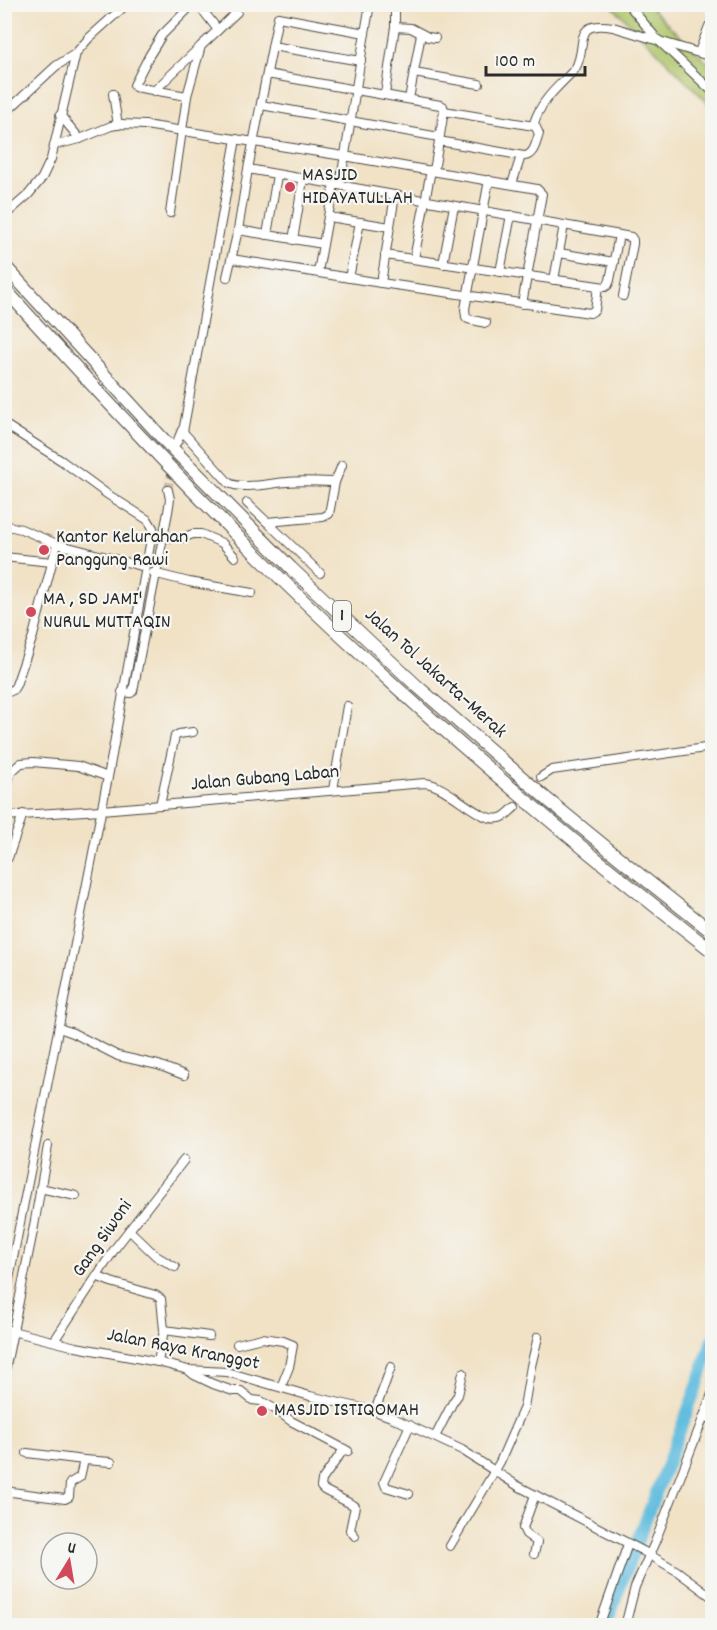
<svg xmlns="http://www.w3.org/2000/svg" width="717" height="1630" viewBox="0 0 717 1630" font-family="Dekko,sans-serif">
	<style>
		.green { fill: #aec56a; stroke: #6c784a; stroke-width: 1.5 }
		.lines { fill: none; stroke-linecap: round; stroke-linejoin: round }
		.river { stroke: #62bddf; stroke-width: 12 }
		.minor-tunnel { stroke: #c9bda7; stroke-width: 8; stroke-dasharray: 8 4; stroke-linecap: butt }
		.minor-casing { stroke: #494642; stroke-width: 10 }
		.highway-casing { stroke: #494642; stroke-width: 14 }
		.minor { stroke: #fff; stroke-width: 8 }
		.highway { stroke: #fff; stroke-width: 12 }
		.poi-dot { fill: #d1495b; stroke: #f6f6f2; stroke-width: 2 }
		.labels { text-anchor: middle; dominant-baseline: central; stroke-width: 4.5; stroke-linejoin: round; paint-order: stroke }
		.shield { fill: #f6f6f2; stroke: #686867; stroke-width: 1.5 }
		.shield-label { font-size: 18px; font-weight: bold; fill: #2b2b2b }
		.poi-label { font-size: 20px; fill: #2b2b2b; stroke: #f6f6f2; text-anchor: start }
		.street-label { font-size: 20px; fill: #2b2b2b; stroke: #f6f6f2 }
	</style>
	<rect width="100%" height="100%" fill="#f6f6f2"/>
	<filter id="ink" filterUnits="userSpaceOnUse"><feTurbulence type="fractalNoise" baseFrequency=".0167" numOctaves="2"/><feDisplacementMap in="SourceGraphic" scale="12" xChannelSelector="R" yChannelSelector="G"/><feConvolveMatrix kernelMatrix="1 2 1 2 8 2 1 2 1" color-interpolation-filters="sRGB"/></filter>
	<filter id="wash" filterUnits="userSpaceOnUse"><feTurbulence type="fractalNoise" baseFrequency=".008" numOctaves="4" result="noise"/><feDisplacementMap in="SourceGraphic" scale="24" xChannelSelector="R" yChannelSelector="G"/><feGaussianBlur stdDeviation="1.35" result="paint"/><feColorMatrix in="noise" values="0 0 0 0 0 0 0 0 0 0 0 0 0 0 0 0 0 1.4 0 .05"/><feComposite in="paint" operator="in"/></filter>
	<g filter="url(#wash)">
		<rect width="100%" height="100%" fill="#f1e2c6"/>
		<path class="green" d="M611,5H648L712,67V107Z"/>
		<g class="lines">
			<path class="river" d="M605,1626L699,1381L712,1340"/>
		</g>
	</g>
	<g filter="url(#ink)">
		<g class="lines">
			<path class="minor-tunnel" d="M168,490L176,448"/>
			<g class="minor-casing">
				<g id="minor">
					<path d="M198,4L218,30"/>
					<path d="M628,4L657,39L712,91"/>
					<path d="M395,27V4"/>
					<path d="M365,33L370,4"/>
					<path d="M272,46L361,61"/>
					<path d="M699,52L709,26L712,25"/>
					<path d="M414,73L479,84"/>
					<path d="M267,74L440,105L443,106L444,111L439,141"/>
					<path d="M154,91L201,46"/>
					<path d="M113,94L118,125"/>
					<path d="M385,94L395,27L411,28L428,37L435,38"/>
					<path d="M187,96L135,87L134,85L149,56L162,35L193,4"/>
					<path d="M409,99L421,34"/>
					<path d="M261,105L439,137"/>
					<path d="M444,111L534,126"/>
					<path d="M4,114L56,66L75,54"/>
					<path d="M60,115L80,139"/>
					<path d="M236,139L183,432L229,483C242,490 271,483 287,482C303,480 319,482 335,482L342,465"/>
					<path d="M54,145L80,139L111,126L122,124L145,125L344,156L537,189L542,194L522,304"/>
					<path d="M248,169L631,237L633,240V244L623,296"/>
					<path d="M434,171L439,141L524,156C534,156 536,142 539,134L534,123C541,100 559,86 575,69C589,46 570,20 613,27L712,57"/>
					<path d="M512,184L521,156"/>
					<path d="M170,213L187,96L201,46L237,12"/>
					<path d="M4,216L28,195L42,178L51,159L76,53L89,38L127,4"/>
					<path d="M329,217L390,227"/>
					<path d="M238,230L323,244"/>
					<path d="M267,235L277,175"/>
					<path d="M293,240L303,180"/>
					<path d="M559,253L614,262"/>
					<path d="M385,255L605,287L608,285L610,280L619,235"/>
					<path d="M232,259L381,283L590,313L595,310L598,287"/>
					<path d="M414,259L431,170"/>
					<path d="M443,264L454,206"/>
					<path d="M318,272L334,184"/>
					<path d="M500,272L511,215"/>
					<path d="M227,277L238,230L248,169L278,17L365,33L340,185"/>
					<path d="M349,278L360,222"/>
					<path d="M554,280L564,225"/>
					<path d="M381,283L395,195"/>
					<path d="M486,323L468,319L466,317L465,309L489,180"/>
					<path d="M4,424L62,461L107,494L148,520L153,528L108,777L4,1304"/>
					<path d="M177,442L182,430"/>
					<path d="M247,503L267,522L323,517L329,514L335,482"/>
					<path d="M267,522L320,573"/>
					<path d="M4,525L21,529L57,544"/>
					<path d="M158,537L182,538L193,534H201L222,543L235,557"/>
					<path d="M4,557L52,562"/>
					<path d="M153,573L189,582L252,593"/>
					<path d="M122,692L131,693L133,691L168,512L170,499L168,490"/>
					<path d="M4,694L13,690L16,685L33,636L57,544L145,567"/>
					<path d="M541,777L552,770L712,747"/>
					<path d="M333,790L347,706"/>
					<path d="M4,795L11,772L21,763L33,762L78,766L108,777"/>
					<path d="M160,805L175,736L179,734L193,732"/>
					<path d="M4,816L101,810L425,783C449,785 480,824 500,818C506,817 510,811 515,807"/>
					<path d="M8,858L23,814"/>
					<path d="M59,1028L73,1033L118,1056L158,1065L184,1075"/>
					<path d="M40,1188L76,1196"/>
					<path d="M129,1230L156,1256L175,1267"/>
					<path d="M96,1276L111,1282L155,1295L161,1299L164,1330L158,1362"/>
					<path d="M4,1329L76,1347L158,1362L188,1370L227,1372L310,1396L375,1411L391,1417L462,1450L518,1486L643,1551L677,1571L712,1597"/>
					<path d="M164,1330L209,1336"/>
					<path d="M54,1341L116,1247L184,1160"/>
					<path d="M237,1344L262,1338L283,1341L293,1345L289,1367L281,1387"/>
					<path d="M188,1370L194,1375L213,1384L233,1391H241L252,1400L261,1401L278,1411L291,1421L348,1451"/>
					<path d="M4,1376L34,1226L48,1146"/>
					<path d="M375,1411L391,1367"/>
					<path d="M704,1416L712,1394"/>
					<path d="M435,1437L453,1402L458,1395L463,1373"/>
					<path d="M344,1449L322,1480L321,1487L324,1490L355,1506L350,1530L355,1536"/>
					<path d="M84,1460L111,1462"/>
					<path d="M4,1491L65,1499L69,1497L70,1483L80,1477L84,1460L27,1453"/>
					<path d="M409,1494L386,1487L384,1482L410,1425"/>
					<path d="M450,1546L500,1462L524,1407L531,1366L538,1337"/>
					<path d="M534,1554L537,1542L526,1534L523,1528L535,1495"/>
					<path d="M599,1626L628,1544"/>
					<path d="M625,1626L635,1587L655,1542L704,1416L712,1420"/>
				</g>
			</g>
			<g class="highway-casing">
				<g id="highway">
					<path d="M4,265L164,440L291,568L417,686L548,800L640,875L712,932"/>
					<path d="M4,288C120,418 240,544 369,662C479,764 594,859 712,951"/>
				</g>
			</g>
			<use href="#minor" class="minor"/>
			<use href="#highway" class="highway"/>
		</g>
	</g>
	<g class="poi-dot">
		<circle cx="290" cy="187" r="6"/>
		<circle cx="44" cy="550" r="6"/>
		<circle cx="31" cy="612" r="6"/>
		<circle cx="262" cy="1411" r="6"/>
	</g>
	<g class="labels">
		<rect class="shield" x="333" y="601" width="18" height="30" rx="4.5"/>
		<g class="shield-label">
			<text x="342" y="616">1</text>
		</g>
		<g class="poi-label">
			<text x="302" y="176">MASJID<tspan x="302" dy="23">HIDAYATULLAH</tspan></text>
			<text x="56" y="538">Kantor Kelurahan<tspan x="56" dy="23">Panggung Rawi</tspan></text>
			<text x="43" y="600">MA , SD JAMI'<tspan x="43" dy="23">NURUL MUTTAQIN</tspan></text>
			<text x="274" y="1411">MASJID ISTIQOMAH</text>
		</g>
		<g class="street-label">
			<text transform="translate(435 674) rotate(42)">Jalan Tol Jakarta–Merak</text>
			<text transform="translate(265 779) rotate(-5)">Jalan Gubang Laban</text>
			<text transform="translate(103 1239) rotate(-55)">Gang Siwoni</text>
			<text transform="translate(183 1350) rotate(11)">Jalan Raya Kranggot</text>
		</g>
	</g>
	<rect width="717" height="1630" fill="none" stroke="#f6f6f2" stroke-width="24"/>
	<g transform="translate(69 1561) rotate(11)"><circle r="28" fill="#f6f6f2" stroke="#a5a5a2" stroke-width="1.5"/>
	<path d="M0-4.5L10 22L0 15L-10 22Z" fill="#d1495b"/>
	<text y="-9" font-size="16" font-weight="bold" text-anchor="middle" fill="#2b2b2b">U</text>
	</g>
	<path d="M486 66v9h99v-9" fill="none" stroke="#2b2b2b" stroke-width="3"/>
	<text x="495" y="66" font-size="18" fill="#2b2b2b" stroke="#f6f6f2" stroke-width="4.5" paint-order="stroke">100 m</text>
</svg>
